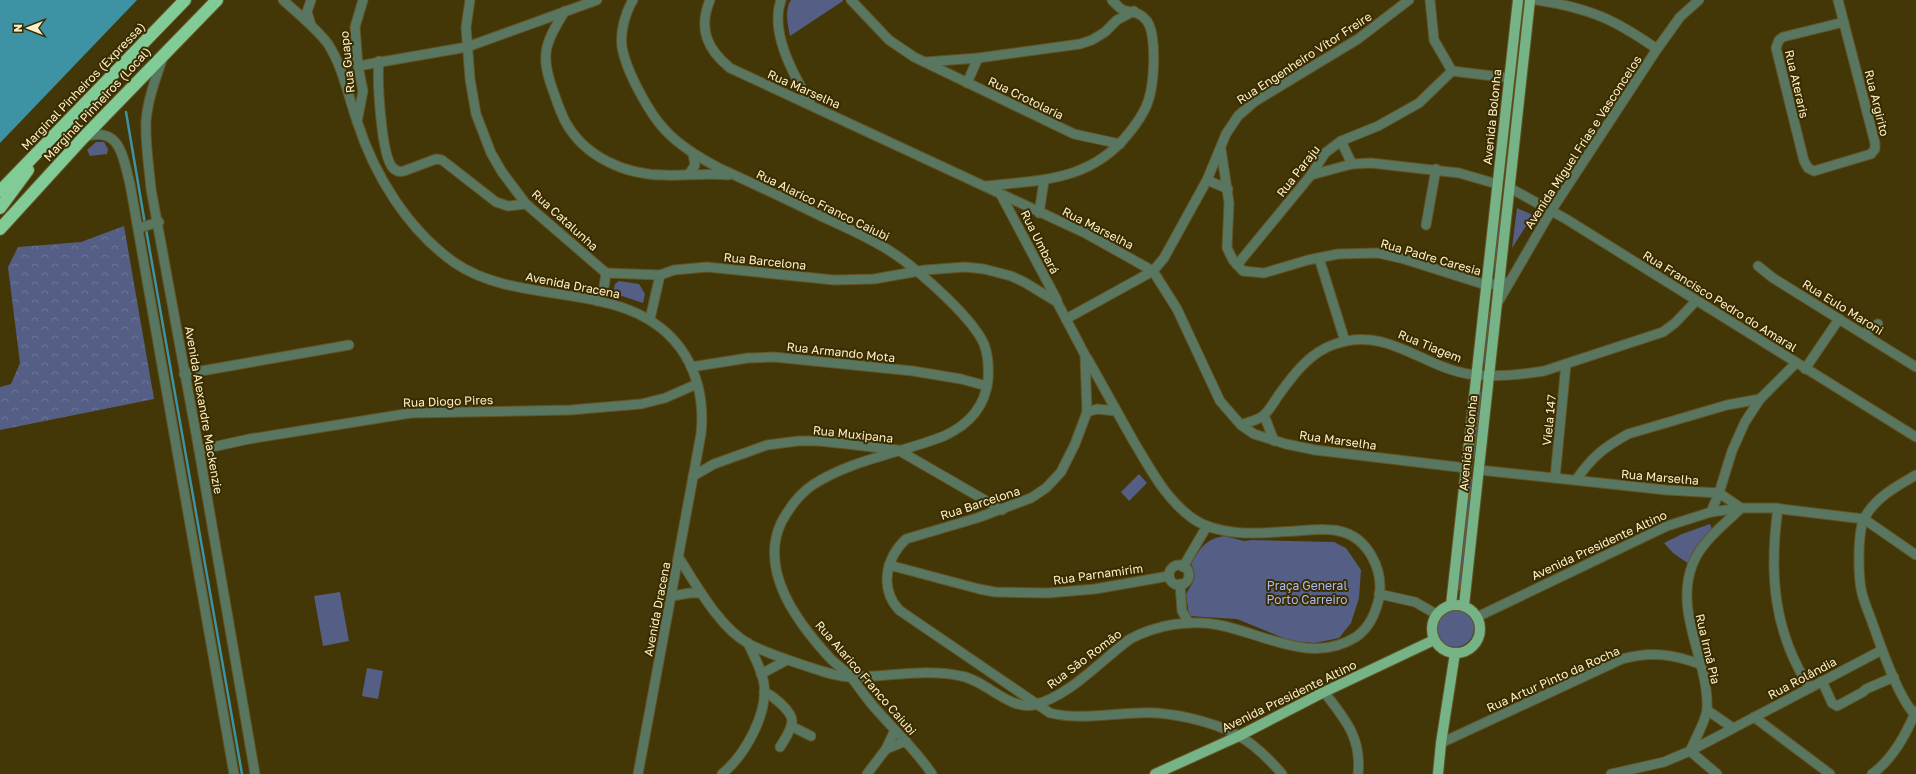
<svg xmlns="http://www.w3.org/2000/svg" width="1916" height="774" viewBox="0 0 1916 774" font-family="'Golos Text',sans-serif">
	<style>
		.green { fill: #555f86 }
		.forest { fill: url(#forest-crowns) }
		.water { fill: #3d93a4 }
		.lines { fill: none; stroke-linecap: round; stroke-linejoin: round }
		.stream { stroke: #3d93a4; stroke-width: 2.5 }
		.minor-casing { stroke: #615426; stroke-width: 11 }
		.major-casing { stroke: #615426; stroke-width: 12 }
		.highway-casing { stroke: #615426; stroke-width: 14 }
		.minor { stroke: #597660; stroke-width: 9 }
		.major { stroke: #76b387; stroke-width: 10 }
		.highway { stroke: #81cb97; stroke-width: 12 }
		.labels { text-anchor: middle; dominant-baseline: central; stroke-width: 4; stroke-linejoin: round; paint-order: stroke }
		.street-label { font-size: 12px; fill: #fef1ca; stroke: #382c00 }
		.park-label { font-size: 12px; fill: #aabbfb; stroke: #382c00 }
	</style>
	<defs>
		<pattern id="forest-crowns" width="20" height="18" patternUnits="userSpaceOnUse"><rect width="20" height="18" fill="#555f86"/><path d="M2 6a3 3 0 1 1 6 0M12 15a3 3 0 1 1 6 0" fill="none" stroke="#6e7696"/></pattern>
	</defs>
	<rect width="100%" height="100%" fill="#433607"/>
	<g class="green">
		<path d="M791,0H843V1L790,36C788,25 784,10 791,0Z"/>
		<path d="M96,142H104L108,149L107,154L90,156L87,150Z"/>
		<path d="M1517,208L1533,215L1512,248Z"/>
		<path d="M1499,214H1502L1496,270H1493Z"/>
		<path d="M619,281L639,284L645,294L643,303L613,293L615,284Z"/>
		<path d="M1488,311H1491L1486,363H1482Z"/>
		<path d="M1479,392H1482L1475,458H1472Z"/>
		<path d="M1139,474L1147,483L1129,501L1121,492Z"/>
		<path d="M1470,479H1473L1461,590H1457Z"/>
		<path d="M1710,524L1712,529L1692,556L1689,564L1673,553L1664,543L1682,534Z"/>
		<path d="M1224,536L1244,541L1252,540L1334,542L1346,548L1361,570L1359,598L1351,623L1339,638L1315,643L1291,641L1237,619L1189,616L1186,594C1193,582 1198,578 1191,564C1200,549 1205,539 1224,536Z"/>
		<path d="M340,592L349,641L323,646L314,596Z"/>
		<circle cx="1455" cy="628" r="19"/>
		<path d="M367,668L383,671L378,699L362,696Z"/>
	</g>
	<path class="forest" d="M124,226L154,399L0,430V387L11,384L20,363L8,267L18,247L81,242Z"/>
	<path class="water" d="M0,0H137L0,143Z"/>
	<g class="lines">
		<g class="stream">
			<path d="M126,112L145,224"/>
			<path d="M146,229L242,774"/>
		</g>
		<g class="minor-casing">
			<g id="minor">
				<path d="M283,0C298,14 316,28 328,44C343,67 348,96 357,121C374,175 408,230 455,263C524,310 636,276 685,355C700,380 704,405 701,434L638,774"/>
				<path d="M470,0L466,27L470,79L476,114L491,153L502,172L526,204L606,273"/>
				<path d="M633,0C625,13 620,32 622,47C626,71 650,115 666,131C681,147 700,158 719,168C754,184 788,200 823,217C842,226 861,234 880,245C908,260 971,315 984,344C988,355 989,367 988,380C985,407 968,425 944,436C901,453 854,459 814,484C800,493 789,508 781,523C759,571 797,622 829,657C835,664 844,669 851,677C859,687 866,698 875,708C894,730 916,750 932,774"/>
				<path d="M710,0C698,29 707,49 730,68L1085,233L1153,271L1177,309L1220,401L1241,425L1254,434L1286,444L1315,450L1466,468"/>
				<path d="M781,0C769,33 795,77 811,105"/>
				<path d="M851,0L889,40L914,57L1074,134L1120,144"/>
				<path d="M1430,0L1434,40L1452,71L1509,78"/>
				<path d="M1537,0C1589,8 1614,19 1657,49"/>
				<path d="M1838,0L1875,143V149L1871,154L1814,171L1808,168L1804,161L1776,48L1779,40L1783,37L1844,22"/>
				<path d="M565,11C543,46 540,57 555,96C558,105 561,113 565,121C584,157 626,175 664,175C686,176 707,173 728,175"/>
				<path d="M311,25L307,12L311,0"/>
				<path d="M163,57C156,78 148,98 146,121C145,143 149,166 151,189L199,450L255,774"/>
				<path d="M379,61C377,79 381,156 393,168C396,171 400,172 404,171L436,159L442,160L496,202L508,206L526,204"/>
				<path d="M925,62L978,58L1080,44L1092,40L1105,32L1117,20L1134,11"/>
				<path d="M358,66L467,47L597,0"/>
				<path d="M967,83L978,58"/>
				<path d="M357,122L363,91L358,66L355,27L363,0"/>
				<path d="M84,137C121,125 123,158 130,184L234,774"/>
				<path d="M1341,141L1352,164"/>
				<path d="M1221,149L1229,203L1227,248L1233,260L1243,271L1264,273L1308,260L1338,254L1378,253L1404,259L1486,285L1509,282"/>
				<path d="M689,174L695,165L693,154"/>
				<path d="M1311,175L1352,164L1371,163L1459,173L1497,184"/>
				<path d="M1207,180L1228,189"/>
				<path d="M986,186C1042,180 1091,181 1129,133C1145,113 1151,101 1153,75C1154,62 1155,32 1147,21C1139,11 1133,13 1123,10C1119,8 1115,3 1112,0"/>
				<path d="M1510,188L1566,219L1916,437"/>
				<path d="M1001,195L1057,300"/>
				<path d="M1039,213L1044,181"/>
				<path d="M1426,225L1436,169"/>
				<path d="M139,228L159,222"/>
				<path d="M1319,258L1345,341"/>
				<path d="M1237,265L1311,175L1325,153L1341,141L1378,126L1419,103L1452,71"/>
				<path d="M1758,266L1773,278L1916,367"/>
				<path d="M606,273L660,275L650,319"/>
				<path d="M660,275L674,270L707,267L834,280L874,279L925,270L965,267L984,269L1011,276L1024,282L1057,302L1085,355L1087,412L1075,444L1061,472L1046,488L1031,498L977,518L906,539C886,558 879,588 899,610L1050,713C1079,720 1109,714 1138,713C1168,711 1213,721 1239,736C1255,745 1270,760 1282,774"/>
				<path d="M597,301L604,287L606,273"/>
				<path d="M1497,304L1551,211L1657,49L1680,17L1699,0"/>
				<path d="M1066,319L1153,271L1164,258L1207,180L1226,134L1238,116L1254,102L1358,39L1409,0"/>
				<path d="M1864,334L1878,324"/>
				<path d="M691,367L748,358L774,357L913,371L961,379L987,386"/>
				<path d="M1805,369L1839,319"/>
				<path d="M184,374L349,345"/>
				<path d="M1087,412L1097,409L1116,411"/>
				<path d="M1264,415L1274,441"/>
				<path d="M1241,425C1248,422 1258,420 1263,416C1269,411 1274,402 1278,396C1293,375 1310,352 1335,344C1387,326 1421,366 1468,374C1493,378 1519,375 1544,371L1663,332L1675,323L1696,301"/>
				<path d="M199,450L249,439L411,413L570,410L641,404L665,398L697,384"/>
				<path d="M1479,470L1666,490L1719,493"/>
				<path d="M1916,475C1897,486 1876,497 1865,517C1857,531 1858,578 1862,593C1864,602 1868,611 1871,619C1880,644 1898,698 1916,716"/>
				<path d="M693,476L714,464L767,445L798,441H819L847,444L898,450L1002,510"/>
				<path d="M1555,478L1566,364"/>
				<path d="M1576,480C1592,457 1603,448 1628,434L1727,405L1760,399"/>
				<path d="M1778,508C1769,572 1773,632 1810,688"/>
				<path d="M1711,512L1719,493L1732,451L1745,422L1760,399L1796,363"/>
				<path d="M679,558C697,586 720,628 749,644C766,653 785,659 803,665C818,670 837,677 853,677C889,677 926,668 961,676C985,680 1009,710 1033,705C1069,697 1100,661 1130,639C1156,625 1190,619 1219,625C1265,634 1311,665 1356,637C1369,628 1376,612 1379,598C1384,570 1368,537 1339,531C1325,528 1310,530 1296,531C1263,533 1220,538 1192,518C1165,498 1151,470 1134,442C1118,414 1103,386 1087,358"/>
				<path d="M889,565L979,589L995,592L1048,593L1095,589L1169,576"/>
				<circle cx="1179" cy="575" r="10"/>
				<path d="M1183,567L1207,526"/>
				<path d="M1180,584L1182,611L1189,623"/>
				<path d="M1379,594L1415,602L1436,614"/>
				<path d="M672,596L690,593H701"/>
				<path d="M1477,617L1667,526L1711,512L1741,508H1773L1864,519L1916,555"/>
				<path d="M761,674L787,660"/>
				<path d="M1822,681L1832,703L1837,706L1863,692L1866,689L1894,677"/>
				<path d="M764,692C772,695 792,711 792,721C792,730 784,740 780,747"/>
				<path d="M1324,692C1345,719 1362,738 1358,774"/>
				<path d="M1707,710L1733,728"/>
				<path d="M1754,717L1830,774"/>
				<path d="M791,726L811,736"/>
				<path d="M1441,743L1622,659C1651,651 1674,654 1702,665"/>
				<path d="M886,749L906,741"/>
				<path d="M722,774C745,755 768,714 764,684C762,670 754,656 748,643"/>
				<path d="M867,774L886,749L895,730"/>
				<path d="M1611,774L1664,762L1690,751C1694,742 1707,718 1707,709C1709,659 1673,613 1693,563C1702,541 1725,524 1741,508L1719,493"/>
				<path d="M1717,774L1690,751L1882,650"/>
				<path d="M1872,774C1893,759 1906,734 1916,711"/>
			</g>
		</g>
		<g class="major-casing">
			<g id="major">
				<circle cx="1456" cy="629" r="24"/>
				<path d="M1451,605L1518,0"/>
				<path d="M1464,605L1530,0"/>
				<path d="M1155,774L1239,736L1324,692L1434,640"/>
				<path d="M1438,774L1441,743L1455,653"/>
			</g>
		</g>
		<g class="highway-casing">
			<g id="highway">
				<path d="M0,191L185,0"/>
				<path d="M0,208L28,170"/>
				<path d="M0,229L83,138L217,0"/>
			</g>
		</g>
		<use href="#minor" class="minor"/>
		<use href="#major" class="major"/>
		<use href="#highway" class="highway"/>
	</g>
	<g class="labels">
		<g class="street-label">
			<text transform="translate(1304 58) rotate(-33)">Rua Engenheiro Vítor Freire</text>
			<text transform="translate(347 62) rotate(-96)">Rua Guapo</text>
			<text transform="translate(1797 84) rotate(77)">Rua Ateraris</text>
			<text transform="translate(83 86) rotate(-46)">Marginal Pinheiros (Expressa)</text>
			<text transform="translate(804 89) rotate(24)">Rua Marselha</text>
			<text transform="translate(1026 98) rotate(26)">Rua Crotolaria</text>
			<text transform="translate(1877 103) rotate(76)">Rua Argirito</text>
			<text transform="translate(97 104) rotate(-47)">Marginal Pinheiros (Local)</text>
			<text transform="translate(1492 117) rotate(-84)">Avenida Bolonha</text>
			<text transform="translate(1583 142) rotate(-57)">Avenida Miguel Frias e Vasconcelos</text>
			<text transform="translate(1298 171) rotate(-52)">Rua Paraju</text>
			<text transform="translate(823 205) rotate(26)">Rua Alarico Franco Caiubi</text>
			<text transform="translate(565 220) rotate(42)">Rua Catalunha</text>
			<text transform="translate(1098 228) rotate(27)">Rua Marselha</text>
			<text transform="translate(1040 242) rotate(63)">Rua Umbará</text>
			<text transform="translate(1431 257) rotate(16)">Rua Padre Caresia</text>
			<text transform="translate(765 261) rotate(6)">Rua Barcelona</text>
			<text transform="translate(573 285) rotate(11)">Avenida Dracena</text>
			<text transform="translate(1720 301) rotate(32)">Rua Francisco Pedro do Amaral</text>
			<text transform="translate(1843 307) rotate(32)">Rua Eulo Maroni</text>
			<text transform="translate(1430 346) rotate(22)">Rua Tiagem</text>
			<text transform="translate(841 352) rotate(6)">Rua Armando Mota</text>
			<text transform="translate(448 401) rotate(-2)">Rua Diogo Pires</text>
			<text transform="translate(204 410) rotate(80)">Avenida Alexandre Mackenzie</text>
			<text transform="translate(1549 420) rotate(-84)">Viela 147</text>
			<text transform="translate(853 434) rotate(6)">Rua Muxipana</text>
			<text transform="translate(1338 440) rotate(8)">Rua Marselha</text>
			<text transform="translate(1468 443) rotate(-84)">Avenida Bolonha</text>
			<text transform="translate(1660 477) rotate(5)">Rua Marselha</text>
			<text transform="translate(980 503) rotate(-18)">Rua Barcelona</text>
			<text transform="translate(1599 545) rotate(-25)">Avenida Presidente Altino</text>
			<text transform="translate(1098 574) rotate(-8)">Rua Parnamirim</text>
			<text transform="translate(657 609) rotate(-79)">Avenida Dracena</text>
			<text transform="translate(1708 649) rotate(77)">Rua Irmã Pia</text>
			<text transform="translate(1084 659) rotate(-37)">Rua São Romão</text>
			<text transform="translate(866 678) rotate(49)">Rua Alarico Franco Caiubi</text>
			<text transform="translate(1802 678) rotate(-28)">Rua Rolândia</text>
			<text transform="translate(1553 679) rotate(-24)">Rua Artur Pinto da Rocha</text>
			<text transform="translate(1289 696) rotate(-26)">Avenida Presidente Altino</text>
		</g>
		<g class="park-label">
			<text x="1307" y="585">Praça General<tspan x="1307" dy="14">Porto Carreiro</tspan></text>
		</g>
	</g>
	<g transform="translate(28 28) rotate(270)" stroke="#382c00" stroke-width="3" paint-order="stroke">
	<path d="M0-3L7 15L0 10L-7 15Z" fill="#fef1ca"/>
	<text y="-6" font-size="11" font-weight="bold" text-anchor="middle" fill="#fef1ca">N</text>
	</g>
</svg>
